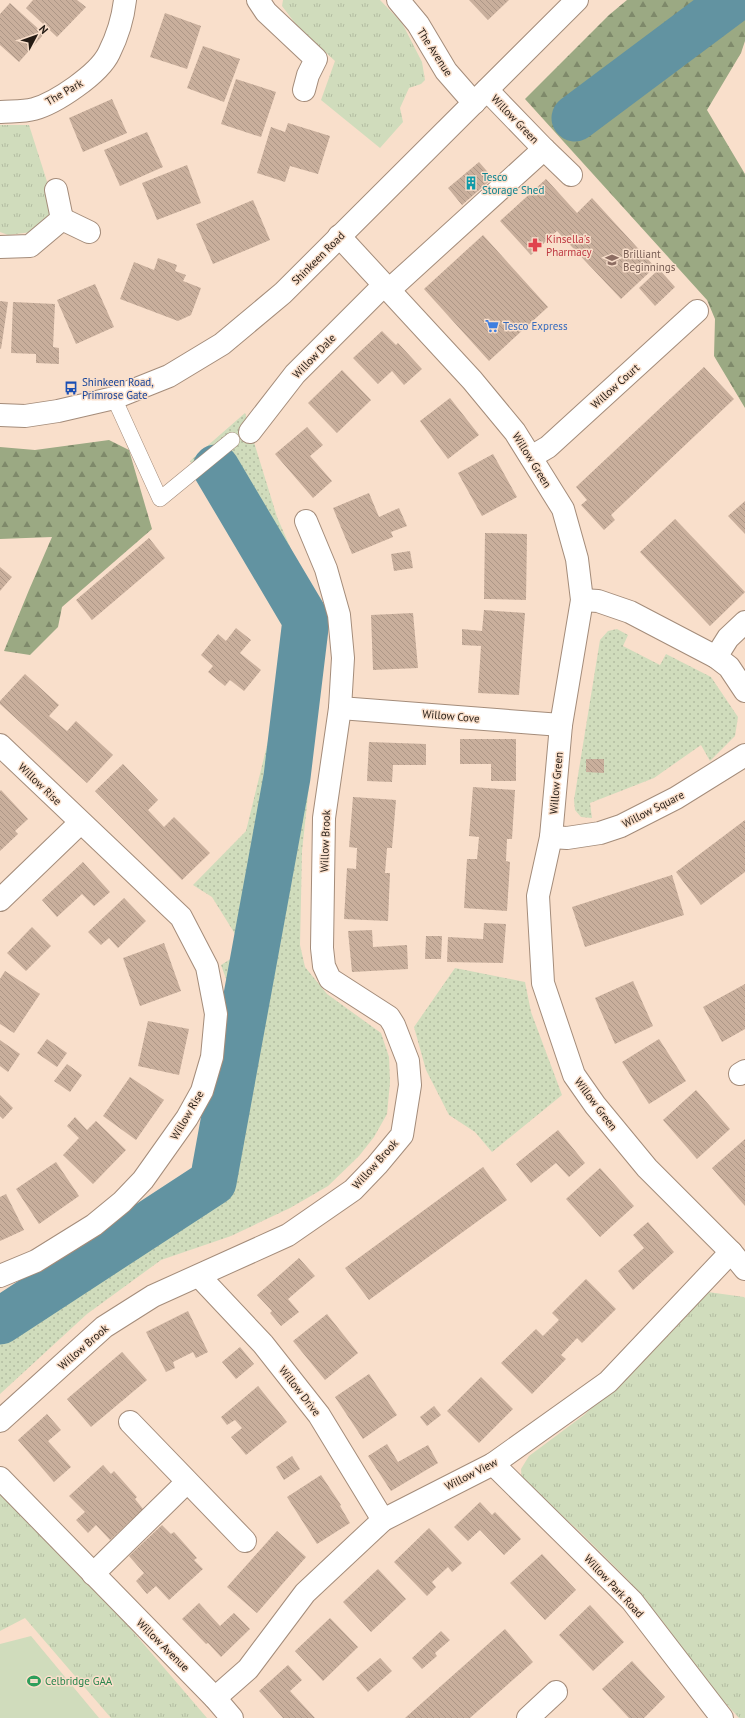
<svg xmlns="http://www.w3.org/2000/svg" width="745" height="1718" viewBox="0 0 745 1718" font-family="'PT Sans',sans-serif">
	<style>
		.grass { fill: url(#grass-tufts) }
		.forest { fill: url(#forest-firs) }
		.park { fill: url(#park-dots) }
		.pitch { fill: #d0dcbc }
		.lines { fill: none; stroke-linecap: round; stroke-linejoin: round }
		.river { stroke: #6293a1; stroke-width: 47 }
		.building { fill: url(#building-back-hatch) }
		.lane-casing { stroke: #a48c7a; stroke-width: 16 }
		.street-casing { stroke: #a48c7a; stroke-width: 24 }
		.secondary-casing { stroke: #a48c7a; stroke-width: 24 }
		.lane { stroke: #fff; stroke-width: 15 }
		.street { stroke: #fff; stroke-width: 22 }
		.secondary { stroke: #fff; stroke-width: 22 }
		.labels { text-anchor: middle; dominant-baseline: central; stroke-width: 3; stroke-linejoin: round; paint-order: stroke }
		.street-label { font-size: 11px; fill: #251c15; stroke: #f9dfcb }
		.culture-label { font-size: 11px; fill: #0d838f; stroke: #f9dfcb; text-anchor: start }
		.health-label { font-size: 11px; fill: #be3a42; stroke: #f9dfcb; text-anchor: start }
		.education-label { font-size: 11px; fill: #785e54; stroke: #f9dfcb; text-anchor: start }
		.shop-label { font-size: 11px; fill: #366cbe; stroke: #f9dfcb; text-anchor: start }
		.transit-label { font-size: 11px; fill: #164399; stroke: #f9dfcb; text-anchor: start }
		.leisure-label { font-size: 11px; fill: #27864d; stroke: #f9dfcb; text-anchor: start }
	</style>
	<defs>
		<pattern id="grass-tufts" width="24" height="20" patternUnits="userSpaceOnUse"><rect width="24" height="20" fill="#d0dcbc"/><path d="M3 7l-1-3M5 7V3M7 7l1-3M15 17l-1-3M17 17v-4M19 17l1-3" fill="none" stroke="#b2bca1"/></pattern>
		<pattern id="forest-firs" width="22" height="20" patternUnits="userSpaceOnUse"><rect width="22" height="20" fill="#9ba983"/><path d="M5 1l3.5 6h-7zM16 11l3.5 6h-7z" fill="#7e896a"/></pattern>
		<pattern id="park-dots" width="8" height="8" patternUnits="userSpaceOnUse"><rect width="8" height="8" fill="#d0dcbc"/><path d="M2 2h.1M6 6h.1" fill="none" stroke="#b2bca1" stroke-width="1.8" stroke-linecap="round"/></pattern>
		<pattern id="building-back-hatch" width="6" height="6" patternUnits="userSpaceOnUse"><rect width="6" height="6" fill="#c9af9c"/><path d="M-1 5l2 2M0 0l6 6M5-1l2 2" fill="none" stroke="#ac9686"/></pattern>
	</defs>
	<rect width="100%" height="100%" fill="#f9dfcb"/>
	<g class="grass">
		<path d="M283,0H380L402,23L422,62L425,80L421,84L409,88L400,108L403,122L380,148L321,100L335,61L298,27L282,6Z"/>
		<path d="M0,125H29L50,191L51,214L32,232L8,235L0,232Z"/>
		<path d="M708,1292L744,1297L745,1298V1718H739L708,1684L663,1622L627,1579L578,1530L522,1481L521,1469L529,1456L584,1415Z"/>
		<path d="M0,1486L88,1579L207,1718H111L25,1618L0,1631Z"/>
	</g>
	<g class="forest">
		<path d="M627,0H745V41L741,53L707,110L745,174V408L714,356L715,319L707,300L525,99L609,15Z"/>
		<path d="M109,440L129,450L152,529L62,607L58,627L30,655L4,651L29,590L52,537L0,539V447L35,450Z"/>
	</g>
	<g class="park">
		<path d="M245,413L277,517L326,629L302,851L300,945L305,967L327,994L381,1033L389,1057L390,1082L387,1114L374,1137L359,1156L328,1186L290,1208L231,1236L161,1260L87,1314L0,1394V1297L112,1236L172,1192L197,1161L212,1131L225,1081L233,1030L232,995L221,965L245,950L212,897L193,885L246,831L297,623L190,461Z"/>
		<path d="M617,629L628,635L623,646L660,665L666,654L711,677L738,717L735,736L710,761L701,745L654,778L590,803L592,818L581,817L575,810L574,800L600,640L608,631Z"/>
		<path d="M455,968L525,982L531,1012L562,1095L492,1152L475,1132L449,1115L426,1070L414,1027Z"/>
	</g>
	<path class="pitch" d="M31,1636L99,1718H100H0V1644Z"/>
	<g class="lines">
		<g class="river">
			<path d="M575,118L733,0"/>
			<path d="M0,1321L213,1182L287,777L306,620L216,468"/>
		</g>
	</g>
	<g class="building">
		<path d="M33,0H77L86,7L57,37L26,8Z"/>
		<path d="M469,0H509L488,20Z"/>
		<path d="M10,3L44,34L19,62L0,45V14Z"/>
		<path d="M165,13L201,26L187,69L150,57Z"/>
		<path d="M203,46L240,59L224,102L187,88Z"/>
		<path d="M236,79L276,92L261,137L221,124Z"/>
		<path d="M112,99L127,133L83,152L69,118Z"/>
		<path d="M288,123L330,136L318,174L290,166L285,182L257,173L271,127L285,132Z"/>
		<path d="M147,132L163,167L120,186L104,150Z"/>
		<path d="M479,162L493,178L462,205L448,188Z"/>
		<path d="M187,165L201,203L157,220L142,183Z"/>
		<path d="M546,179L577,213L592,198L655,267L621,299L557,231L531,255L500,221Z"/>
		<path d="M253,200L270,240L213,264L196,224Z"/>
		<path d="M483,235L548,307L489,361L424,289Z"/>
		<path d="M158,258L177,265L175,271L186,275L183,281L201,288L191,315L178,321L120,299L134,262L154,270Z"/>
		<path d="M659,269L675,287L655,306L639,288Z"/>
		<path d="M95,284L114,327L76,344L57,300Z"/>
		<path d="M0,301L8,302L1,349L0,348Z"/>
		<path d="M13,302L55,304L53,347L59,348V364L36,363V354L11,353Z"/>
		<path d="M382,331L396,345L398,343L422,369L404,385L392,371L378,384L353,358Z"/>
		<path d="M704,367L734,399L611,515L615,520L604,530L581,505L587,500L576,487Z"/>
		<path d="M342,370L371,400L337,433L308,403Z"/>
		<path d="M450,398L479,435L448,459L420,421Z"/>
		<path d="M307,427L323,445L310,456L332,481L313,498L275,454Z"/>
		<path d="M493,454L517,497L482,516L458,473Z"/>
		<path d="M369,493L379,517L399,508L407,526L391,532L393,537L352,554L333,508Z"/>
		<path d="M745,501V534L728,516Z"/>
		<path d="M675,519L745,592L710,626L640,552Z"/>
		<path d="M485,533L527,534L526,600L484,599Z"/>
		<path d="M149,538L165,558L92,620L76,600Z"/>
		<path d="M410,551L413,568L394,571L391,554Z"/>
		<path d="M0,567L12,577L0,591Z"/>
		<path d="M484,610L525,613L519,695L478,693L481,646L462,645V629L482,631Z"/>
		<path d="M413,613L418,668L373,670L371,615Z"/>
		<path d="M236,628L251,640L240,653L261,670L244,691L230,680L225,686L208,672L213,666L201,655L218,634L226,641Z"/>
		<path d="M25,674L59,705L49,716L67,731L76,721L113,755L87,783L0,704V701Z"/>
		<path d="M460,739H516V781H491V764H460Z"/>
		<path d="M369,742L426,744V765H393L392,782L367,781Z"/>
		<path d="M586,759H604V773L586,772Z"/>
		<path d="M123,764L158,800L148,810L164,827L174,817L210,853L182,880L95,791Z"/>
		<path d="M473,787L515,790L512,839H507L506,861L510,862L507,911L464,908L467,859H477L479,837L469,836Z"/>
		<path d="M1,790L28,819L15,831L18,834L0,851V791Z"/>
		<path d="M353,797L396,800L392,848H387L385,873H390L388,921L344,919L347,868L356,869L357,848L349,847Z"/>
		<path d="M745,820V872L701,905L676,872Z"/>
		<path d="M83,862L110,892L94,906L82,894L57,917L42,900Z"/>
		<path d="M672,875L684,915L585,947L572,907Z"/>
		<path d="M124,898L146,921L118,948L109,938L101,945L88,932Z"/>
		<path d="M484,923L506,924L503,963L447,962L448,937L483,939Z"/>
		<path d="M32,927L51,946L26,971L7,953Z"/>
		<path d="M372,930L373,947L407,945L408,969L352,972L348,931Z"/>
		<path d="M426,936H442L441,959H425Z"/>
		<path d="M164,943L181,991L140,1006L123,958Z"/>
		<path d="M5,971L40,994L14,1033L0,1024V979Z"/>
		<path d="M633,981L653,1026L615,1044L595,998Z"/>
		<path d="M745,984V1029L722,1042L703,1007Z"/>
		<path d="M148,1021L189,1029L179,1075L138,1066Z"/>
		<path d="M47,1039L67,1053L57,1067L37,1053Z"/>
		<path d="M659,1039L686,1081L649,1104L622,1062Z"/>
		<path d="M0,1040L20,1054L8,1072L0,1066Z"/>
		<path d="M67,1064L82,1075L70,1092L54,1081Z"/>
		<path d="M130,1077L164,1100L136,1140L103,1116Z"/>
		<path d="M696,1090L730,1129L697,1159L663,1120Z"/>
		<path d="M0,1095L13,1108L3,1119L0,1116Z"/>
		<path d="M75,1117L87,1130L96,1121L126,1150L93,1184L63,1155L79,1138L67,1126Z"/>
		<path d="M558,1130L585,1163L569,1177L556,1163L531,1183L516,1164Z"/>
		<path d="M745,1139V1206L712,1168Z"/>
		<path d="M56,1162L79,1196L39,1224L16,1189Z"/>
		<path d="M483,1167L507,1200L369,1300L345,1268Z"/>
		<path d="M600,1168L634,1206L600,1237L566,1199Z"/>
		<path d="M6,1194L24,1230L0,1241V1197Z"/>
		<path d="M648,1222L674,1252L633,1290L618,1271L644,1248L633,1235Z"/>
		<path d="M299,1258L315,1276L288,1299L299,1312L281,1326L270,1313L272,1311L257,1295Z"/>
		<path d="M586,1279L616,1309L582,1343L577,1338L561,1355L566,1359L532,1394L501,1363L536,1329L543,1336L559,1320L552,1313Z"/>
		<path d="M188,1311L208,1352L196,1358L193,1352L173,1362L175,1368L166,1372L146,1332Z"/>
		<path d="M327,1314L358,1353L325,1380L293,1341Z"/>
		<path d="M240,1347L254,1364L236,1379L222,1362Z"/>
		<path d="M122,1352L147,1380L91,1427L67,1399Z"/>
		<path d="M369,1374L397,1415L363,1439L335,1397Z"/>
		<path d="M481,1377L513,1409L479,1443L447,1411Z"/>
		<path d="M258,1386L287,1422L246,1455L231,1437L242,1428L235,1420L227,1425L221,1417Z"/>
		<path d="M434,1406L441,1415L427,1426L420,1417Z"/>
		<path d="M47,1414L61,1430L48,1441L71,1467L54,1482L18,1440Z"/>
		<path d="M387,1444L398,1462L428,1445L438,1463L391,1491L368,1456Z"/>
		<path d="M292,1456L300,1469L284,1480L276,1467Z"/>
		<path d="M103,1465L111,1474L114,1471L137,1497L135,1499L143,1509L110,1540L96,1525L88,1533L76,1520L85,1512L69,1496Z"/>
		<path d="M321,1475L341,1505L340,1506L350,1523L317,1544L287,1497Z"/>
		<path d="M480,1502L492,1515L495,1512L521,1539L504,1555L480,1530L468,1541L454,1527Z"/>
		<path d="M162,1525L171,1534L174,1532L197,1558L194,1560L203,1569L169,1600L156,1586L147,1594L136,1581L144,1573L129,1556Z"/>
		<path d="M429,1528L462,1563L452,1572L448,1567L432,1582L436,1587L427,1596L394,1562Z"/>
		<path d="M277,1531L306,1557L257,1613L227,1587Z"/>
		<path d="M542,1554L576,1590L545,1620L510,1583Z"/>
		<path d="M378,1569L406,1599L371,1632L343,1602Z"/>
		<path d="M199,1603L220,1626L234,1613L250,1629L221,1657L208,1643L206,1644L182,1619Z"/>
		<path d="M590,1605L624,1642L593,1671L559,1635Z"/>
		<path d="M330,1618L358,1647L323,1681L295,1651Z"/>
		<path d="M505,1629L533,1662L470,1718H405Z"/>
		<path d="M441,1631L450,1640L435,1653L437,1656L422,1669L412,1658Z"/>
		<path d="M380,1658L392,1671L368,1692L356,1678Z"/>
		<path d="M632,1661L665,1697L644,1718H629L602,1689Z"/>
		<path d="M288,1665L302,1680L290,1691L315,1718H283L259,1691Z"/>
	</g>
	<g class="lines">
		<g class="lane-casing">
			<path id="lane" d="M114,398L160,499L232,440"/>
		</g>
		<g class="street-casing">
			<g id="street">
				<path d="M258,0L266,12L316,59L308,75L304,90"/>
				<path d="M398,0L418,24L446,71L474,103"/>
				<path d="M0,112C11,111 23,112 34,109C56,103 99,74 109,53C117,37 123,18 125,0"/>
				<path d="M544,149L571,175"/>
				<path d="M62,219L89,232"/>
				<path d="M339,236L472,380L515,432L563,509L577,559L582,600L561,725L551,837L538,896L543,983L574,1075L595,1105L647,1168L731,1252L745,1269"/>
				<path d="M0,247L30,246L62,219L56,190"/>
				<path d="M389,290L544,149L487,90"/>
				<path d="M250,432L295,374L384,285"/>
				<path d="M531,457L548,447L697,311"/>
				<path d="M582,600L598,601L630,612L716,657L729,667L745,691"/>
				<path d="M716,657L728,638L745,622"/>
				<path d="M340,708L561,725"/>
				<path d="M0,745L181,917L207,967L216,1014L212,1057L202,1091L187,1118L143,1180L122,1202L94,1225L36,1261L0,1276"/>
				<path d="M551,837L567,838L600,833L621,826L676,798L745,755"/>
				<path d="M0,900L80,823"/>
				<path d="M740,1074L745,1071"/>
				<path d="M199,1276L263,1344L319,1415L383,1520"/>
				<path d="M0,1421L104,1327L153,1296L288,1235L353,1190L377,1165L402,1135L410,1085L408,1061L394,1025L389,1017L330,979L324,966L322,948L324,818L340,708L343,658L339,615L326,569L306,521"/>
				<path d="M130,1422L245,1541"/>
				<path d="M493,1464L632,1601L722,1718"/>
				<path d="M0,1478L215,1698L232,1718"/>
				<path d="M93,1574L187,1482"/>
				<path d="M215,1698L248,1669L305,1593L383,1520L493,1464L608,1382L731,1252"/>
				<path d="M528,1718L556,1692"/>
			</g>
		</g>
		<g class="secondary-casing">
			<path id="secondary" d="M0,415L25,416L58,411L114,398L169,376L222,344L283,293L577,0"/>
		</g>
		<use href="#lane" class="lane"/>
		<use href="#street" class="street"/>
		<use href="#secondary" class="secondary"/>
	</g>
	<defs>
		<g id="building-bare" transform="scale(1.08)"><path d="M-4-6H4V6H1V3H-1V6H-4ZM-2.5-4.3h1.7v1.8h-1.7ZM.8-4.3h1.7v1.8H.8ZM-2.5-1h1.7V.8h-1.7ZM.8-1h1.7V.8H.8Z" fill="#0f9aa8" stroke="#f9dfcb" stroke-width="2.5" paint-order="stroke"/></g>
		<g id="pharmacy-bare" transform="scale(1.08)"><path d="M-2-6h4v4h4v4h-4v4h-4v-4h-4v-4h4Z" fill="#e0444e" stroke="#f9dfcb" stroke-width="2.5" paint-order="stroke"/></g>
		<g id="school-bare" transform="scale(1.08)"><path d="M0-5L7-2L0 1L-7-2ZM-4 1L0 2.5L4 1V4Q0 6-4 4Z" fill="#8d6e63" stroke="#f9dfcb" stroke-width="2.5" paint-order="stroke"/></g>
		<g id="supermarket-bare" transform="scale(1.08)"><path d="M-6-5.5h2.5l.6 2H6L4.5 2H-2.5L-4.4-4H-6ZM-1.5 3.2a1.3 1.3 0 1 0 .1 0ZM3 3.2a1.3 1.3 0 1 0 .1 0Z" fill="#3f7fe0" stroke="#f9dfcb" stroke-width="2.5" paint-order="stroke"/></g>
		<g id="bus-bare" transform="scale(1.08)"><path d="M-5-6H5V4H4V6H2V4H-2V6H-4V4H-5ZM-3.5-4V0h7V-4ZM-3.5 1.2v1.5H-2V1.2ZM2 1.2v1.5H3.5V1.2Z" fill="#1a4fb4" stroke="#f9dfcb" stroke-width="2.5" paint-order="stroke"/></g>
		<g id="stadium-bare" transform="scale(1.08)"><path d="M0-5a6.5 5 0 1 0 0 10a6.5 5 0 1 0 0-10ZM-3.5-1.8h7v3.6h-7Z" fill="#2e9e5b" stroke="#f9dfcb" stroke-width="2.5" paint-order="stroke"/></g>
	</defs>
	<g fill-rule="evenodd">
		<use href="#building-bare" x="471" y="183"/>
		<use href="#pharmacy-bare" x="535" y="245"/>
		<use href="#school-bare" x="612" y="260"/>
		<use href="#supermarket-bare" x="492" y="326"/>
		<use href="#bus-bare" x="71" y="388"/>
		<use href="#stadium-bare" x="34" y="1681"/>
	</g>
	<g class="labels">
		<g class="street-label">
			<text transform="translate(435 52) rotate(57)">The Avenue</text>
			<text transform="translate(64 92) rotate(-30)">The Park</text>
			<text transform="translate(515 119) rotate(46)">Willow Green</text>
			<text transform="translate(318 258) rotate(-45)">Shinkeen Road</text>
			<text transform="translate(314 356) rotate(-46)">Willow Dale</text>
			<text transform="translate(615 386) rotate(-42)">Willow Court</text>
			<text transform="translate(532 460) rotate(58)">Willow Green</text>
			<text transform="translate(451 716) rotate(5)">Willow Cove</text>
			<text transform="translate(556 783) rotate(-85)">Willow Green</text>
			<text transform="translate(40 784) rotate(44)">Willow Rise</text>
			<text transform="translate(653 809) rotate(-27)">Willow Square</text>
			<text transform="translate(325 841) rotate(-88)">Willow Brook</text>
			<text transform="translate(596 1104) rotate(53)">Willow Green</text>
			<text transform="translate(187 1115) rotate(-60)">Willow Rise</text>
			<text transform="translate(375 1164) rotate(-48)">Willow Brook</text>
			<text transform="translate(83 1347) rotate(-41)">Willow Brook</text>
			<text transform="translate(300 1391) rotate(52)">Willow Drive</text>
			<text transform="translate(471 1474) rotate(-27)">Willow View</text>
			<text transform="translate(614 1586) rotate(47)">Willow Park Road</text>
			<text transform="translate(163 1645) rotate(45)">Willow Avenue</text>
		</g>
		<g class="culture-label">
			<text x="482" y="177">Tesco<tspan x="482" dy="13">Storage Shed</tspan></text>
		</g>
		<g class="health-label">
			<text x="546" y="239">Kinsella's<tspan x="546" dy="13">Pharmacy</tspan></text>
		</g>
		<g class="education-label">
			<text x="623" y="254">Brilliant<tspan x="623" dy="13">Beginnings</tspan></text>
		</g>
		<g class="shop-label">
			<text x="503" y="326">Tesco Express</text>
		</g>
		<g class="transit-label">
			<text x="82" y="382">Shinkeen Road,<tspan x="82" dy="13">Primrose Gate</tspan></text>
		</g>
		<g class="leisure-label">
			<text x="45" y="1681">Celbridge GAA</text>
		</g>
	</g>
	<g transform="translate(36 36) rotate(49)" stroke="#f9dfcb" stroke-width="3" paint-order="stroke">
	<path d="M0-3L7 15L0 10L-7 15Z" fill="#251c15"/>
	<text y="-6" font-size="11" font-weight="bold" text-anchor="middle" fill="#251c15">N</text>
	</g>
</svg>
